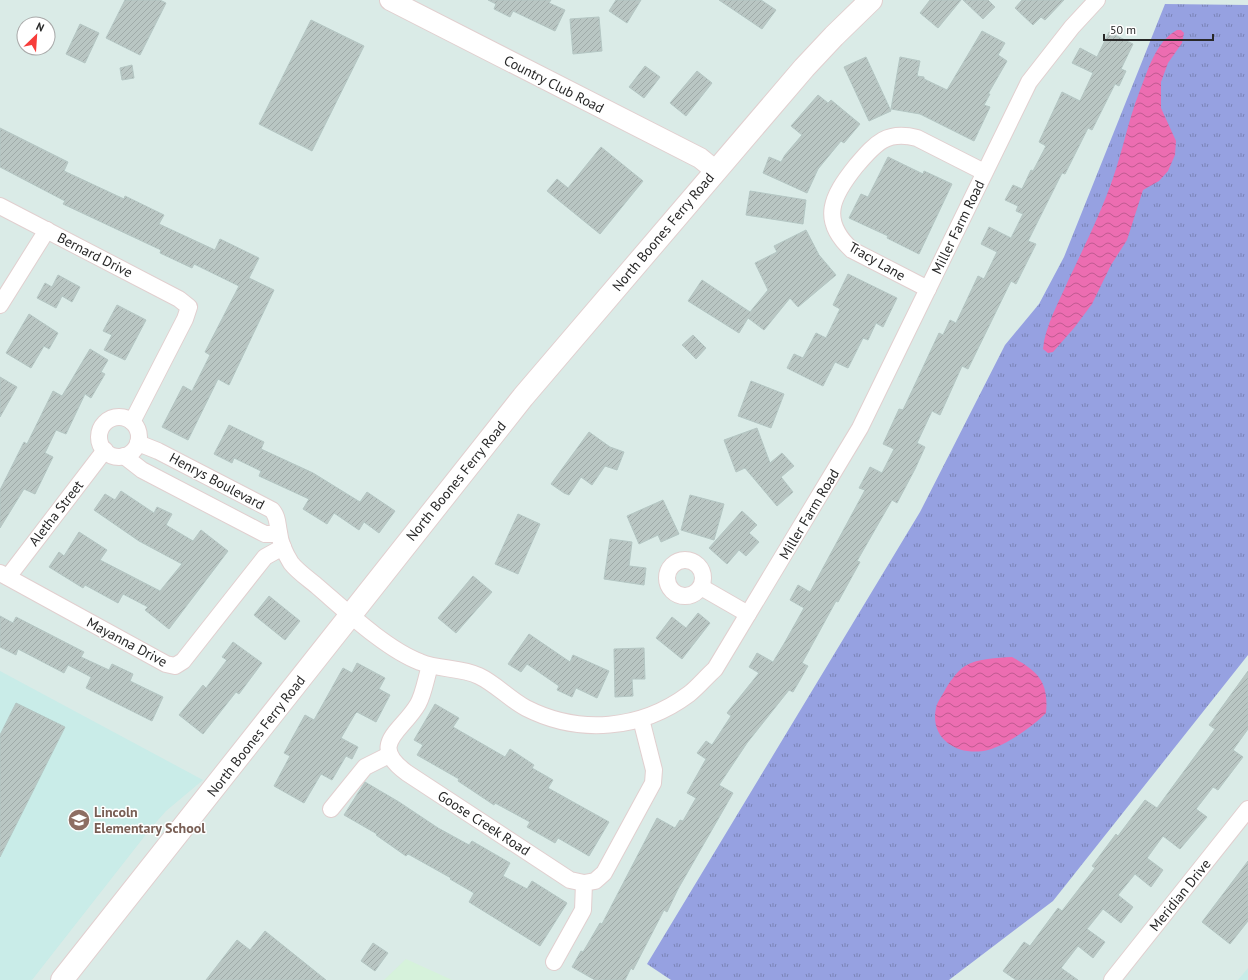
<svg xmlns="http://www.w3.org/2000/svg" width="1248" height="980" viewBox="0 0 1248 980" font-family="'PT Sans',sans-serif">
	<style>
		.education { fill: #c9ece8 }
		.medical { fill: #d6f2db }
		.grass { fill: url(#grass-tufts) }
		.water { fill: url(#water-waves) }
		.building { fill: url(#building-hatch); stroke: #b4c6c3 }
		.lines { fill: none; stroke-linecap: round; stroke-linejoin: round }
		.minor-casing { stroke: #e1cfcf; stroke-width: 18 }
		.tertiary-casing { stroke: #e1cfcf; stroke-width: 22 }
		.secondary-casing { stroke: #e1cfcf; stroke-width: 24 }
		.minor { stroke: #fff; stroke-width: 16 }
		.tertiary { stroke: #fff; stroke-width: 20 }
		.secondary { stroke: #fff; stroke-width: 22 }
		.labels { text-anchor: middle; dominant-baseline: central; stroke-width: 3; stroke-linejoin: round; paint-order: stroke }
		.street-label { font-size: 14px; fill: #282828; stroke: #fff }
		.education-label { font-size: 14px; font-weight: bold; fill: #785e54; stroke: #fff; text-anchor: start }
	</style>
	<defs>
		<pattern id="grass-tufts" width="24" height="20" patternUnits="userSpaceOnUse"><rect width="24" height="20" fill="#96a1e1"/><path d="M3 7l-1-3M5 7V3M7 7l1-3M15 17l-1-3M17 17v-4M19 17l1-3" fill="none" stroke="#7a83b6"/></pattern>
		<pattern id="water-waves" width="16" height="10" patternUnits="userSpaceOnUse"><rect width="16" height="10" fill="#ec6db1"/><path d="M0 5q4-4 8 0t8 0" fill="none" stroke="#bf5a90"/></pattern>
		<pattern id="building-hatch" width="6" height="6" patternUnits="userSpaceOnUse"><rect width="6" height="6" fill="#b9c6c3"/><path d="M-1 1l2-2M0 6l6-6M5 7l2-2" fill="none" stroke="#9faaa8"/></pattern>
	</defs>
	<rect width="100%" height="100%" fill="#daebe7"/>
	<g class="education">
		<path d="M0,671L203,780L166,811L151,828L32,980H0Z"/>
		<path d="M1248,968V980H1238Z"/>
	</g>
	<path class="medical" d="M406,959L452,980H384Z"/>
	<path class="grass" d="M1165,4L1248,5V655L1053,901L949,980H671L647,964L920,512L1005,345L1039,304L1064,257Z"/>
	<g class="water">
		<path d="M1177,30H1181L1184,33L1182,43L1168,63L1161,82V108L1176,141L1175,155L1168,171L1159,181L1143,190L1127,240L1111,265L1092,304L1074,328L1053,352L1048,353L1043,349C1045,326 1059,302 1068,281C1084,247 1101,213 1113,178C1123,150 1128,121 1139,93C1148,71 1155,42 1177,30Z"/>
		<path d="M1012,657C1038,671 1049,682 1046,713C1033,726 1007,745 988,750C961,757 929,741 936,708C937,703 941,697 944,692C948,684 957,671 965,666C979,658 996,658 1012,657Z"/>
	</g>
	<g class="building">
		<path d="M125,0H160L166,3L140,55L106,38Z"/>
		<path d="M488,0H551L549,3L565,10L555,31L513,11L510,17L494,9L496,4Z"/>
		<path d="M616,0H641L627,23L609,11Z"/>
		<path d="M719,0H761L776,10L762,29Z"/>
		<path d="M930,0H961L938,28L920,13Z"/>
		<path d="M963,0H988L995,7L983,19Z"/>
		<path d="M1022,0H1064L1045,20L1041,17L1033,25L1015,8Z"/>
		<path d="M599,17L602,51L573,54L570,19Z"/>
		<path d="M311,20L364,46L312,151L259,124Z"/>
		<path d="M80,24L99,33L85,63L66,54Z"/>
		<path d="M982,31L1005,43L998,55L1007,61L988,94H990L984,105L990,107L974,141L920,114L891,109L900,57L920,61L917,76L924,77V79L947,90Z"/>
		<path d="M1109,32L1133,44L1121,69L1126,71L1119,86L1115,84L1092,130L1088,128L1065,174L1062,173L1028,241L1036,244L1016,284L1011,281L968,369L962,366L940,415L932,411L917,443L925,447L915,469L897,503L892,500L857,561L860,562L838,602L836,601L807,654L802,663L808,666L793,692L789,690L747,743L719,785L733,793L678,889L667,912L664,910L633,970L631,968L625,980H595L572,967L581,951L583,952L600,923L602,924L657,818L675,828L680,820L683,821L696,798L687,793L706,759L697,753L706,741L712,745L731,716L727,713L759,673L749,667L757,653L773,662L785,642L804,608L790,600L798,585L810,592L865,490L859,488L870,467L882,473L894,449L883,444L899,409L903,410L939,333L943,335L950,320L956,323L978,276L984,279L997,252L981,244L989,227L1011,238L1023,214L1016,211L1018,206L1005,200L1013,185L1022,189L1031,170L1033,171L1046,146L1039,142L1062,92L1080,101L1093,73L1072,63L1080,48L1097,57Z"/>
		<path d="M866,57L891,111L869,121L844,67Z"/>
		<path d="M132,65L134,78L122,80L120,68Z"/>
		<path d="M645,66L660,77L644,98L629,87Z"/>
		<path d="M697,71L712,83L686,116L670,103Z"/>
		<path d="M818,95L828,103L831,100L860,124L844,143L841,141L818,169L807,193L763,173L769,157L781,162L785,155L802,135L791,126Z"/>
		<path d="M0,128L68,162L64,171L124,199L125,196L164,215L159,224L215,250L220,239L259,258L249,278L274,290L229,385L218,379L188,440L162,427L183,386L192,391L210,355L205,352L239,286L194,264L192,268L160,253L161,250L63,204L65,201L0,167Z"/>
		<path d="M601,147L643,181L600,234L547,191L557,179L568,188Z"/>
		<path d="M888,157L923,174L924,171L952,184L919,254L887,238L888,236L849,218L861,194L868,197Z"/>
		<path d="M750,191L806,200L803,224L746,215Z"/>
		<path d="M806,230L819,255L836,275L798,307L790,298L764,330L748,318L739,333L688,301L702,280L750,312L768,290L755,263L777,252L774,246Z"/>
		<path d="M848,274L897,298L883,327L876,323L868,340L863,338L848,368L835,362L823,386L787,368L794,354L803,358L816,333L826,338L840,309L833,305Z"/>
		<path d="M58,275L80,287L72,302L62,296L56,308L37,298L45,283L52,287Z"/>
		<path d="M117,305L146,320L125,360L104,350L112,335L103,331Z"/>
		<path d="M29,314L58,333L49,349L44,346L31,368L6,353Z"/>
		<path d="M693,335L706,348L696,359L682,345Z"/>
		<path d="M90,349L108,360L101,372L105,374L91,398L85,394L66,434L56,430L45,453L53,457L35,494L24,489L0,528V490L24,442L27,444L53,391L62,396Z"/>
		<path d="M0,377L17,387L0,417Z"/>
		<path d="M751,381L784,394L771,428L738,416Z"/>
		<path d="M229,425L264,442L261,449L313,473L360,502L367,492L395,511L379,533L364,522L359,530L334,513L327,524L303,509L309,499L259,476L261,471L234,458L232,463L214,454Z"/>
		<path d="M757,428L770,463L782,453L794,466L781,477L793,492L777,506L745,468L736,472L724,440Z"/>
		<path d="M589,432L610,447L624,452L617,470L605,466L592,485L581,477L569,495L564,493L551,484Z"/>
		<path d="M121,491L154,513L157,507L172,514L166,525L193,541L201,530L228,551L169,629L145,610L148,607L123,594L118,603L85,585L83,588L49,567L59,552L64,556L79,532L107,550L100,560L160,591L182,564L139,541L94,510L105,494L115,500Z"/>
		<path d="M690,495L724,504L714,540L681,530Z"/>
		<path d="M663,500L679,534L661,542L658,535L639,544L627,516Z"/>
		<path d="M742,511L757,525L749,533L759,542L746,556L739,550L727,564L709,548Z"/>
		<path d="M518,514L540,524L518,574L495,564Z"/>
		<path d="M610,539L632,542L629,566L646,568L644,585L604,579Z"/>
		<path d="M473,576L492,592L456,633L438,618Z"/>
		<path d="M269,596L300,621L285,640L254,615Z"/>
		<path d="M698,613L710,623L682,659L656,638L672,617L686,628Z"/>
		<path d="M0,616L13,623L16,617L84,652L81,657L109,670L112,664L133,674L130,681L163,697L152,721L86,688L91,677L68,665L64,673L18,649L16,655L0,647Z"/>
		<path d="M529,634L570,662L573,655L609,671L597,698L576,688L572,697L557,690L559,686L527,664L521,672L508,664Z"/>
		<path d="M233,642L262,663L239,694L236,692L203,734L179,715L203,685L206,688L227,660L222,657Z"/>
		<path d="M644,648L645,679H632L633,696L615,697L614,649Z"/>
		<path d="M357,663L385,678L379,689L390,695L376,722L357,712L355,714L341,738L358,747L352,759L346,756L332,780L321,774L304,803L274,786L290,756L284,753L305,715L314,720L343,668L352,673Z"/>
		<path d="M1248,671V729L1233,750L1243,757L1218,790L1213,787L1196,809L1207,817L1180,849L1163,836L1147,858L1163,870L1151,887L1135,874L1118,895L1133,907L1121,923L1103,909L1087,929L1105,942L1093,958L1078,946L1061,968L1078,980H1016L1003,971L1024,942L1030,946L1058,908L1062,911L1095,868L1092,866L1116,834L1118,836L1145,800L1157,808L1215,729L1209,725Z"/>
		<path d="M16,703L65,727L0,857V735Z"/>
		<path d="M435,704L459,718L453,727L505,757L510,749L534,765L532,768L553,780L548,788L609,822L589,856L558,838L555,843L527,827L530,822L495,803L494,805L458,781L459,779L417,755L423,745L414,740Z"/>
		<path d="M365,782L399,802L438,828L469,845L472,841L510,863L503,876L527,889L532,881L567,903L540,946L469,902L474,893L450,879L451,878L408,854L406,856L376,835L377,834L344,815Z"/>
		<path d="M1248,861V921L1230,944L1202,922Z"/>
		<path d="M265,931L326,980H206L237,940L250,950Z"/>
		<path d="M373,943L388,953L375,971L361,961Z"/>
	</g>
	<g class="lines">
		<g class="minor-casing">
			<g id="minor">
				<path d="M0,206L179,299L189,307L185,319L132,422"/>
				<path d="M928,289L852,250C819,220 832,196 856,166C875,144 886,130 917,138L984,172"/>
				<path d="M0,305L47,230"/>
				<circle cx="119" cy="437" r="20"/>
				<path d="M138,443L158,451L272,510C278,517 277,523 279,532C280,542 286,555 291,563C298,572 310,580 318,587C346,611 386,649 420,662C439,670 460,667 479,676C496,684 509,699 526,708C579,735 641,730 689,694C698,687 706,677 715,669L860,428L1029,82L1072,27L1097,0"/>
				<path d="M124,456L142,470L259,531L265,534H279"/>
				<circle cx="685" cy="578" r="18"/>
				<path d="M0,573L166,664L175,666L183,661L265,557L283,547"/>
				<path d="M8,577L105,450"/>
				<path d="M701,587L748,614"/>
				<path d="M430,666C426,678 424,693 418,704C402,732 367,744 407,773L570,880L584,883"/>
				<path d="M331,809L365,767L389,755"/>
				<path d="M554,962L583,910L584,883L595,881L604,873L653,783L654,770L641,719"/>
				<path d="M1112,980L1248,809"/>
			</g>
		</g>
		<g class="tertiary-casing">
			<path id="tertiary" d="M390,0L700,158L716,171"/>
		</g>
		<g class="secondary-casing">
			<path id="secondary" d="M62,980L523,397L804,68L834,36L871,0"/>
		</g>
		<use href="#minor" class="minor"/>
		<use href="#tertiary" class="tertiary"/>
		<use href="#secondary" class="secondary"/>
	</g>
	<defs>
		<g id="school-disc" transform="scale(1.15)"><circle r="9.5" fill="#8d6e63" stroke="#fff"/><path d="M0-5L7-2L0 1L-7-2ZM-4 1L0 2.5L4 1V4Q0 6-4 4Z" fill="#fff"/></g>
	</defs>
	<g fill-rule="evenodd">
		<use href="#school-disc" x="79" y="820"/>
	</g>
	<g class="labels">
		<g class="street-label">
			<text transform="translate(554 84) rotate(27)">Country Club Road</text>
			<text transform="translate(958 227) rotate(-64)">Miller Farm Road</text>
			<text transform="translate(663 232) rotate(-50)">North Boones Ferry Road</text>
			<text transform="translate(95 255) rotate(27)">Bernard Drive</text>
			<text transform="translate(877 261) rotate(30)">Tracy Lane</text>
			<text transform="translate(217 481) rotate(28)">Henrys Boulevard</text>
			<text transform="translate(456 481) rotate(-51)">North Boones Ferry Road</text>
			<text transform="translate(56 513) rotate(-52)">Aletha Street</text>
			<text transform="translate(809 514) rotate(-59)">Miller Farm Road</text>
			<text transform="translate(127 642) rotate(28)">Mayanna Drive</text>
			<text transform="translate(256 736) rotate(-52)">North Boones Ferry Road</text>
			<text transform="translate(484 823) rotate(33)">Goose Creek Road</text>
			<text transform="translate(1180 895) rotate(-51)">Meridian Drive</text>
		</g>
		<g class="education-label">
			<text x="94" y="812">Lincoln<tspan x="94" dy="16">Elementary School</tspan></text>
		</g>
	</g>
	<g transform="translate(36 36) rotate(25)"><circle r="19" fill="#ffffff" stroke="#a9a9a9"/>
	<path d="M0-3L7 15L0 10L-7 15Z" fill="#f73d3a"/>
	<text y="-6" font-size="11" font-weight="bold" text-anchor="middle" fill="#282828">N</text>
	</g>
	<path d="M1104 34v6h109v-6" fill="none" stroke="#282828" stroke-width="2"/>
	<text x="1110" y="34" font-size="12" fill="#282828" stroke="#ffffff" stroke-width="3" paint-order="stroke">50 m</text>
</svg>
